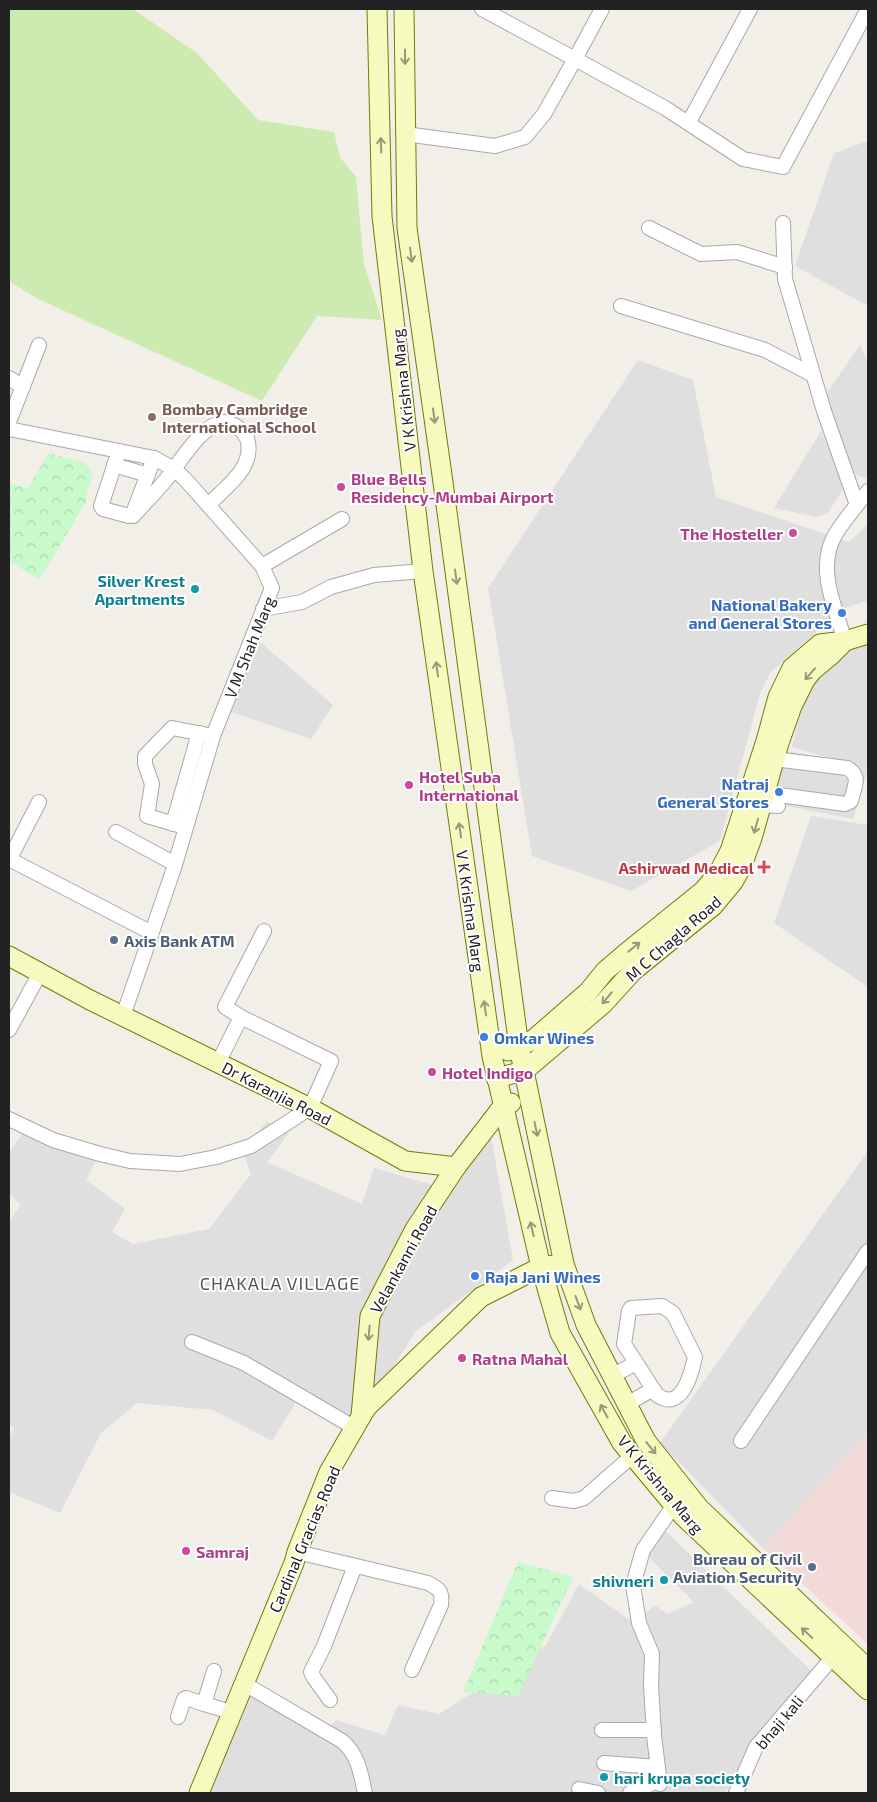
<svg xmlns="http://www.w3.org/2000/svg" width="877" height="1802" viewBox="0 0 877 1802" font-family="'Exo 2',sans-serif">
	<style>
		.residential { fill: #e0dfdf }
		.commercial { fill: #f2dad9 }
		.grass { fill: #cdebb0 }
		.park { fill: url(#park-crowns) }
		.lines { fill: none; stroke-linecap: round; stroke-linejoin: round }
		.street-casing { stroke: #a9a9a9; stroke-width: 16 }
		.secondary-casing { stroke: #707d05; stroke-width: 21 }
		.street { stroke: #fff; stroke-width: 14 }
		.secondary { stroke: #f7fabf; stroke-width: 19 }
		.oneway { stroke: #979978 }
		.education-dot { fill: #8d6e63; stroke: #fff; stroke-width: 2 }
		.hotel-dot { fill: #d1479c; stroke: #fff; stroke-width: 2 }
		.culture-dot { fill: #0f9aa8; stroke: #fff; stroke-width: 2 }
		.shop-dot { fill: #3f7fe0; stroke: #fff; stroke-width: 2 }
		.health-dot { fill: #e0444e; stroke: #fff; stroke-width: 2 }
		.service-dot { fill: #5c6f8a; stroke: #fff; stroke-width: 2 }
		.labels { text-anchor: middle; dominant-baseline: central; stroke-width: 4; stroke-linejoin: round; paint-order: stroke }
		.street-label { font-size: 16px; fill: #222; stroke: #fff }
		.education-label { font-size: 16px; font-weight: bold; fill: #785e54; stroke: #fff; text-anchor: start }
		.hotel-label { font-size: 16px; font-weight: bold; fill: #b23c85; stroke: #fff; text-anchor: start }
		.culture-label { font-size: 16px; font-weight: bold; fill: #0d838f; stroke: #fff; text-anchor: end }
		.shop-label { font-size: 16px; font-weight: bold; fill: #366cbe; stroke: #fff; text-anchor: end }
		.health-label { font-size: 16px; font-weight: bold; fill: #be3a42; stroke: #fff; text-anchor: end }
		.service-label { font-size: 16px; font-weight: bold; fill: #4e5e75; stroke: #fff; text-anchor: start }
		.neighbourhood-label { font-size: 18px; letter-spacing: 1px; fill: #555; stroke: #fff }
	</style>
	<defs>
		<pattern id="park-crowns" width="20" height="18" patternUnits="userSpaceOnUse" patternTransform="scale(1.25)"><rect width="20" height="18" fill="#c8facc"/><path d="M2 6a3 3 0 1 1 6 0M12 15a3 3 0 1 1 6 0" fill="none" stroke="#acd6af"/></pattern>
	</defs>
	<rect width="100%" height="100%" fill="#f2efe9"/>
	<g class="residential">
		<path d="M868,141V306L795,266L834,153Z"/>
		<path d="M860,345L868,364V474L865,478L855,474L823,399Z"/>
		<path d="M638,360L693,380L716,497L849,542L868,524V600L841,610L770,673L760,694L720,841L631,891L532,856L488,588Z"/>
		<path d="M821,431L845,486L828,513L816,517L774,508Z"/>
		<path d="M866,640H868V768L853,819L766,802L781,750L832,759L792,747L804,698L824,667Z"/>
		<path d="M259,641L333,705L311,739L231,712Z"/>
		<path d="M811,816L868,825V987L774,923Z"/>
		<path d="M267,1122L289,1133L267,1162L362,1204L374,1168L440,1187L491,1136L513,1260L415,1332L359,1424L299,1397L272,1441L213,1410L137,1403L101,1433L60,1513L9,1492V1437L14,1429L9,1424V1221L21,1205L9,1194V1153L23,1132L100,1153L86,1180L125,1209L112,1232L133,1244L209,1229L251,1174L242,1150Z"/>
		<path d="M868,1151V1432L763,1548L660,1443Z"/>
		<path d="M657,1523L821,1680L751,1751L725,1793H210L248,1696L325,1733L336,1720L385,1735L398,1705L439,1714L546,1645L579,1584L634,1623L655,1605L667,1614L694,1602L642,1551Z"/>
	</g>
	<path class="commercial" d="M868,1432V1644L763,1548Z"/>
	<path class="grass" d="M9,9H133L197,53L258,120L334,132L340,157L356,177L364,264L382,320L317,316L262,401L38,299L9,281Z"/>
	<g class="park">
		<path d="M49,453L85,463L93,475L87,492L86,502L39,580L9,561V483L28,488Z"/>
		<path d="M518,1562L573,1577L518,1696L463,1692Z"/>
	</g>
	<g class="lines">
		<g class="street-casing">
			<g id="street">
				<path d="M482,9L575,59L602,9"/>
				<path d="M689,122L750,9"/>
				<path d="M405,134L495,146L525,137L544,114L575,59L665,108L743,159L783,167L868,9"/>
				<path d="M783,223L785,279L824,411L857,505"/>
				<path d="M649,228L701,254L737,252L785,267"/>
				<path d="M621,306L765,350L813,375"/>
				<path d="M9,378L23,387"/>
				<path d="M9,422L39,345"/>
				<path d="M9,429L154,458L174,469L185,479L262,566L272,588L213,736L174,868L123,1016"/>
				<path d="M119,451L101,506L103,509L129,516L133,513L154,458"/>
				<path d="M114,465L148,475"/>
				<path d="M133,516C143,505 154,494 164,482C178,466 200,426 222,422C233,421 242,430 247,438C256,467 226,487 208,505"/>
				<path d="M262,566L342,519"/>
				<path d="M263,609L302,602L331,587L374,575L423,571"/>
				<path d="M845,641C835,607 816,568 835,535C844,520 857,505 868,491"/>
				<path d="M765,793L845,804L851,801C854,787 862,776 847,768L774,759"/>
				<path d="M762,805L778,806"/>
				<path d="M173,824L199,733"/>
				<path d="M185,827L147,816L152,784L145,764V756L172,728L213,736"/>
				<path d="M116,832L175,864"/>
				<path d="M9,859L152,933"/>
				<path d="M9,860L39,802"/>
				<path d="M241,1017L225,1007L264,931"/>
				<path d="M9,1030L40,973"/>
				<path d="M9,1119L53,1140L100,1154L130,1161L180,1164L216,1157L251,1146L310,1108L331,1061L241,1017L218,1063"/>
				<path d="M662,1306L673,1313L695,1357C691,1376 681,1412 657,1395L624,1344L629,1311L631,1308Z"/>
				<path d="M192,1342L244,1363L355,1428"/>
				<path d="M612,1376L636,1363"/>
				<path d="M627,1404L653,1389"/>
				<path d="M741,1441L868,1251"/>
				<path d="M552,1498L574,1501L584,1498L632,1456"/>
				<path d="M297,1552L428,1583C439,1589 443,1591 441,1605L412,1670"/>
				<path d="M243,1683L342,1741C358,1754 361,1774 365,1793"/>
				<path d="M330,1700L314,1678L311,1672L324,1646L355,1566"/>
				<path d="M204,1704L231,1712"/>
				<path d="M178,1717L184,1699L186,1698L204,1704L214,1671"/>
				<path d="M602,1730H654"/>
				<path d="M604,1763L658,1767"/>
				<path d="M660,1784L654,1736L651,1685L652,1654L639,1623L633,1585L643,1550L674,1505"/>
				<path d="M579,1789L598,1793"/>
				<path d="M630,1793L651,1784V1767"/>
				<path d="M736,1793L756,1747L833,1657"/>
			</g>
		</g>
		<g class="secondary-casing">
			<g id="secondary">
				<path d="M377,9L382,216L423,571L492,1056L541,1267L560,1333L622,1443L683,1516L868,1690"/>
				<path d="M404,9L407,228L442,475L519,1047L564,1264L586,1325L646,1441L699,1508L868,1669"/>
				<path d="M9,956L90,1000L310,1108L405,1161L456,1167"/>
				<path d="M508,1051L533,1040L588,992L605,971L625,954L703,891L719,872L730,851L766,741L778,697L792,668L820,644L845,641"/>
				<path d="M496,1078L524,1071L603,1004L633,971L713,906L733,882L741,868L752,838L779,743L792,706L805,680L812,671L830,656L845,641L868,634"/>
				<path d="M361,1416L370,1316L415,1229L456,1167L503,1106L511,1103"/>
				<path d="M199,1793L294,1563L297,1552L329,1472L366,1408L481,1297L541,1267L553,1265"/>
			</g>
		</g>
		<use href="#street" class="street"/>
		<use href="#secondary" class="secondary"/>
	</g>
	<defs><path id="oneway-shaft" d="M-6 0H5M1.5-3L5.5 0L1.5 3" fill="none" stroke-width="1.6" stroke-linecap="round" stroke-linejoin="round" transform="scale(1.25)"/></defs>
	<g class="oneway">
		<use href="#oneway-shaft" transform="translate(405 57) rotate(90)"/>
		<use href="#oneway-shaft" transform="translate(381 145) rotate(-92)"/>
		<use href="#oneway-shaft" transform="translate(411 255) rotate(82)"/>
		<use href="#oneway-shaft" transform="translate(434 416) rotate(82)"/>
		<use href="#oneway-shaft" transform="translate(456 577) rotate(82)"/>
		<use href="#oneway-shaft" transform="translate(437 669) rotate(-98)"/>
		<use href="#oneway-shaft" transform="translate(810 674) rotate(131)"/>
		<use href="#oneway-shaft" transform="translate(756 826) rotate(106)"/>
		<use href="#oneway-shaft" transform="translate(460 830) rotate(-98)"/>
		<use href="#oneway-shaft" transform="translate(634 947) rotate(-39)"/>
		<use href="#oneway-shaft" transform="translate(607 998) rotate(130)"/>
		<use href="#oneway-shaft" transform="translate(485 1008) rotate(-98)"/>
		<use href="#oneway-shaft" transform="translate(536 1129) rotate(78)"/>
		<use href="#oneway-shaft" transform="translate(532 1229) rotate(-103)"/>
		<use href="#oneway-shaft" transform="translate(578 1303) rotate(70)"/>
		<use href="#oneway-shaft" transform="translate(369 1333) rotate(95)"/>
		<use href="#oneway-shaft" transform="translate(604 1411) rotate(-119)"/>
		<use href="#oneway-shaft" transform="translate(651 1448) rotate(51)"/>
		<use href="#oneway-shaft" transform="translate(807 1633) rotate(-137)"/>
	</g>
	<circle class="education-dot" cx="152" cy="417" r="5"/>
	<g class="hotel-dot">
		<circle cx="341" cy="487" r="5"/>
		<circle cx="793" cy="533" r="5"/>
		<circle cx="409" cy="785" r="5"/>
		<circle cx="432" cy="1072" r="5"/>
		<circle cx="462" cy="1358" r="5"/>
		<circle cx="186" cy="1551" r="5"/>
	</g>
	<g class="culture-dot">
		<circle cx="195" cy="589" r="5"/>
		<circle cx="664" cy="1580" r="5"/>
		<circle cx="604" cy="1777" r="5"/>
	</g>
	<g class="shop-dot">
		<circle cx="842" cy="613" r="5"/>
		<circle cx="779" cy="792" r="5"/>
		<circle cx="484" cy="1037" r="5"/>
		<circle cx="475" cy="1276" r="5"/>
	</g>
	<path class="health-dot" d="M761.5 859.5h5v5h5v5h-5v5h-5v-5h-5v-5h5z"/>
	<g class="service-dot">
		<circle cx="114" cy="940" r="5"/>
		<circle cx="812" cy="1567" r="5"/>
	</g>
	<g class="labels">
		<g class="street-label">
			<text transform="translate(403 390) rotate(-96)">V K Krishna Marg</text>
			<text transform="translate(249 647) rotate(-68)">V M Shah Marg</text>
			<text transform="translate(471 911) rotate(82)">V K Krishna Marg</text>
			<text transform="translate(673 938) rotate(-41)">M C Chagla Road</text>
			<text transform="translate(277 1093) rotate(27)">Dr Karanjia Road</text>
			<text transform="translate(403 1259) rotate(-61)">Velankanni Road</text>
			<text transform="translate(661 1484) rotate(50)">V K Krishna Marg</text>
			<text transform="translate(304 1539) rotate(-67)">Cardinal Gracias Road</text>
			<text transform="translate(779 1722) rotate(-50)">bhaji kali</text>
		</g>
		<g class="education-label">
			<text x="162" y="408">Bombay Cambridge<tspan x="162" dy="18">International School</tspan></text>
		</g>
		<g class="hotel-label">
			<text x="351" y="478">Blue Bells<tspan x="351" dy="18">Residency-Mumbai Airport</tspan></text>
			<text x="783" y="533" text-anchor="end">The Hosteller</text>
			<text x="419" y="776">Hotel Suba<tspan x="419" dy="18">International</tspan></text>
			<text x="442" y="1072">Hotel Indigo</text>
			<text x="472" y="1358">Ratna Mahal</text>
			<text x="196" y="1551">Samraj</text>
		</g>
		<g class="culture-label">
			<text x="185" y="580">Silver Krest<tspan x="185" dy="18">Apartments</tspan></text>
			<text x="654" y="1580">shivneri</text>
			<text x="614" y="1777" text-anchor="start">hari krupa society</text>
		</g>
		<g class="shop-label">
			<text x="832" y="604">National Bakery<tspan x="832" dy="18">and General Stores</tspan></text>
			<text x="769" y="783">Natraj<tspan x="769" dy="18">General Stores</tspan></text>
			<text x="494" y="1037" text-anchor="start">Omkar Wines</text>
			<text x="485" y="1276" text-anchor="start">Raja Jani Wines</text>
		</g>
		<g class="health-label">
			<text x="754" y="867">Ashirwad Medical</text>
		</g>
		<g class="service-label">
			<text x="124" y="940">Axis Bank ATM</text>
			<text x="802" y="1558" text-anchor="end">Bureau of Civil<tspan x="802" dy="18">Aviation Security</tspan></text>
		</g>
		<g class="neighbourhood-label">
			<text x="280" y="1283">CHAKALA VILLAGE</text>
		</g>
	</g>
	<rect width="877" height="1802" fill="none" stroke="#222222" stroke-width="20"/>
</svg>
